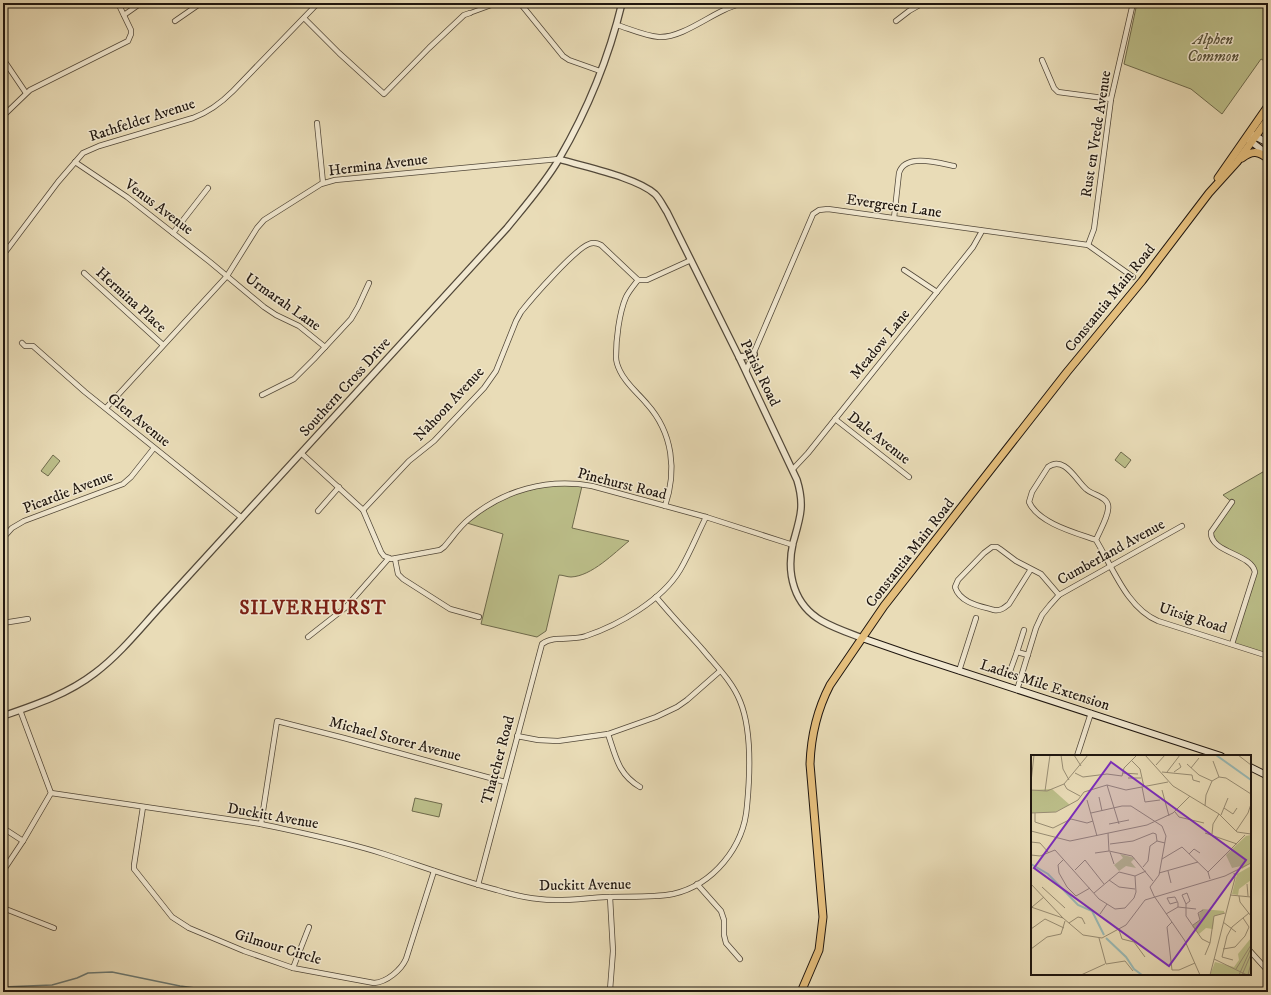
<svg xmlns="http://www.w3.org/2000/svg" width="1271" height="995" viewBox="0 0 1271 995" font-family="'IM FELL DW Pica',serif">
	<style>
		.green { fill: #bcbf8a; stroke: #6e6a4c }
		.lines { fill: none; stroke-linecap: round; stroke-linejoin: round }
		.stream { stroke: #697873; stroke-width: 1.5 }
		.pedestrian-casing { stroke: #524839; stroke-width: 5.5 }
		.minor-casing { stroke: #524839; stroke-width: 6 }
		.tertiary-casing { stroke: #524839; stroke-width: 8 }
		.secondary-casing { stroke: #1f160f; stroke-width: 8 }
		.primary-casing { stroke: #1f160f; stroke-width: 9 }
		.pedestrian { stroke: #f1e8d0; stroke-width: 3.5 }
		.minor { stroke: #f1e8d0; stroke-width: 4.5 }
		.tertiary { stroke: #f1e8d0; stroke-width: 5.5 }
		.secondary { stroke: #f1e8d0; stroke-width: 6 }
		.primary { stroke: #e4be7c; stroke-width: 7 }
		.labels { text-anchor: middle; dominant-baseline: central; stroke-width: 3; stroke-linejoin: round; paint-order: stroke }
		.park-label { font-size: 15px; font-style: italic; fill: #56513a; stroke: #f1e8d0 }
		.street-label { font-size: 15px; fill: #1f160f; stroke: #f1e8d0 }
		.district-label { font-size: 19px; font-weight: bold; letter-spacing: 1px; fill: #7a1f14; stroke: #f1e8d0 }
		.inset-river { fill: none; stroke: #9abab6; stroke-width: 2 }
		.inset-road { fill: none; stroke: #988d74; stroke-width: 1 }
		.view { fill: #7b2cbf; fill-opacity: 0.15; stroke: #7b2cbf; stroke-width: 2 }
		.inset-edge { fill: none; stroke: #1f160f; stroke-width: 2 }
	</style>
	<rect width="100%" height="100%" fill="#e9dcb7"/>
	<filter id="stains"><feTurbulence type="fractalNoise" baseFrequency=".005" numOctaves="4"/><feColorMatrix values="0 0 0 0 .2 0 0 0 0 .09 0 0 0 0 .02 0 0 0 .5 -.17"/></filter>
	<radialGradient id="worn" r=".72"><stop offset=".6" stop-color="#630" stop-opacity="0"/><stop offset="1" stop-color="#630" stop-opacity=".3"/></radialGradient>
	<g class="green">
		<path d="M1137,3H1268V63L1261,59L1222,114L1191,89L1124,64Z"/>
		<path d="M1121,452L1131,460L1125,468L1115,460Z"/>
		<path d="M53,455L60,461L48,476L41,471Z"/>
		<path d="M1268,469V655L1232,644L1255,575L1253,566L1217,545L1211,532L1232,502L1223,495Z"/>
		<path d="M551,485L582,486L572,528L629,541C614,553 592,576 571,577C567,577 563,575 559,575L546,631L537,637L481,624L503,534L467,523L481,512L512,494Z"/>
		<path d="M415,798L442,804L439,817L412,811Z"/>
	</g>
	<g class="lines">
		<path class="stream" d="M3,987L52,985L77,978L88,973L112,972L180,986L226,992"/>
		<g class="pedestrian-casing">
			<path id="pedestrian" d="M470,13L492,5"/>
		</g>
		<g class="minor-casing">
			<g id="minor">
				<path d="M520,3L563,56L569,60L600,71"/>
				<path d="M492,5L499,3"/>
				<path d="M124,15L141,3"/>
				<path d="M304,18L339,53L384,94L429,48L464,15L470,13"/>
				<path d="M175,21L201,3"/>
				<path d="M896,21L909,11L923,3"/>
				<path d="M617,25C630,29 645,36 659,37C680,38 706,18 724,10C730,7 736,5 742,3"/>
				<path d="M3,59L26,93"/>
				<path d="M1042,60L1054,88L1058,92L1111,99"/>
				<path d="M3,116L30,90L128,41L131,34V30L118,3"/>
				<path d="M317,123L323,183"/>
				<path d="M75,162L127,197L210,262L264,307L276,315L299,326L325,347"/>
				<path d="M894,218L899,173C905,153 939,163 954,166"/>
				<path d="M173,233L208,188"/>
				<path d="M1088,245L1094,229L1111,99L1133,3"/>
				<path d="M3,255L58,182L83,153L99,146L193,118C209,112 221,103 233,91L318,3"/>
				<path d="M904,270L937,292"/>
				<path d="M84,273L163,345"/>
				<path d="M638,280C634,285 629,291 626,297C619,313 616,340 616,357C616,362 618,367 620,371C626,384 638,393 647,404C673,433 677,471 665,506"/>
				<path d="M638,280H647L691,260"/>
				<path d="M22,343L25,346H33L85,392L242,518"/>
				<path d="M746,371L813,214L819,210L828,209L1088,245L1133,277"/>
				<path d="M262,395L294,379L314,359L351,319L358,307L369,283"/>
				<path d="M106,408L227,276L257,228L264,220L321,184L335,180L559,159"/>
				<path d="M835,419L909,477"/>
				<path d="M301,453L363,510L381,552L384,556L391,559L440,550L444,547C452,538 459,527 469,519C504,490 547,478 592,486L706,517L793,545"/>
				<path d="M793,469L808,453L973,247L982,231"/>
				<path d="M1232,502L1211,532C1210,553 1251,553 1255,572L1232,644"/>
				<path d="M363,510L409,461L434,441L484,388L496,371L516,321L521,312C532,298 575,249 589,244C594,242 597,243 601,245L638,280"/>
				<path d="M318,511L339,487"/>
				<path d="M3,538L12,528L24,521L123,484L131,477L154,448"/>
				<path d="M1096,540C1099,532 1110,514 1108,505C1106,496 1092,495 1086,489C1076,480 1064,455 1048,467L1032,492L1029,502C1038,523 1076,533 1096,540C1113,568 1127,608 1158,621L1268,656"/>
				<path d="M395,559L398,574L403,579L450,609L479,617"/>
				<path d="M1031,569L1009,604C1004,608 1001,611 994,610C980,606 960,603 955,587L958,580L984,553L992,547H997L1000,549L1016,561L1041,574L1059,595"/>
				<path d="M3,623L28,619"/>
				<path d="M1024,630L1017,652L1028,655"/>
				<path d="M308,637L345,608L389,558"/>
				<path d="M959,671L976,618"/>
				<path d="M1009,674L1017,652"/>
				<path d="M1017,690L1036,628L1042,615L1050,605L1059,595L1182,526"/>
				<path d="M608,734C616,757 618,774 640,787"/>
				<path d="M517,736L538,740L558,741L608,734L656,717L677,707L687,700L720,671"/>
				<path d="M1077,756L1091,713"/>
				<path d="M51,793L261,824C302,833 344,841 384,854C421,866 458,880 497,890C510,894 525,898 539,899C561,902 584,898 606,897C628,896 651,898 673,894C713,885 744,847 747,806C750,775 752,730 740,701C732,681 716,666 703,650C687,632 671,615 656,597"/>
				<path d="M143,807L134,865V869L172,917L189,928L244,951L293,968L374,983C387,982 401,970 406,959L434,871"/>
				<path d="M261,824L277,721L344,738L505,782"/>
				<path d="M3,828L23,841"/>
				<path d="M3,871L23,841L51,793L20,710"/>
				<path d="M697,884L721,911L724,920V935L726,943L740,959"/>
				<path d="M478,885L542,644C554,635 573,641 586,636C619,625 662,600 680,570C690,553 697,535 706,517"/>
				<path d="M610,897L613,951L610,990"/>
				<path d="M3,908L54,928"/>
				<path d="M1250,951L1268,971"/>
				<path d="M293,968L309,927"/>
			</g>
		</g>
		<g class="tertiary-casing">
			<g id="tertiary">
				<path d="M559,159C584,167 636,177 655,194C660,199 663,206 667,212L739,357L797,480C805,506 800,518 793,543C786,574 794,605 822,621C834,628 849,633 862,638"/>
				<path d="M739,357L749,356L754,354"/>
				<path d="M3,716C35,705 68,694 95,673C120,654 139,630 160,607L507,228C524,207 546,182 559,159C587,111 609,57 622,3"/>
			</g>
		</g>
		<g class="secondary-casing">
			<g id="secondary">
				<path d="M1251,134L1268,143"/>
				<path d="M1248,139L1262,150L1268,156"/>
				<path d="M862,638L911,655L1221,756"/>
				<path d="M1250,767L1268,776"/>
			</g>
		</g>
		<g class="primary-casing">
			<g id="primary">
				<path d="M1242,158C1252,150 1259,151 1268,159"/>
				<path d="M1218,178L1268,106"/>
				<path d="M801,992L819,950L823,917L810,764C811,736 817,710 830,685L884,606L1067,372L1142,281L1209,193L1237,162L1268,119"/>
			</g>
		</g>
		<use href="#pedestrian" class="pedestrian"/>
		<use href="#minor" class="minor"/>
		<use href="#tertiary" class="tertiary"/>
		<use href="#secondary" class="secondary"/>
		<use href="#primary" class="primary"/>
	</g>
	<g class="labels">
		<g class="park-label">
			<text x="1213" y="39">Alphen<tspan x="1213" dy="17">Common</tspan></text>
		</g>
		<g class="street-label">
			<text transform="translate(142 120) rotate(-18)">Rathfelder Avenue</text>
			<text transform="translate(1096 134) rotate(-81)">Rust en Vrede Avenue</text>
			<text transform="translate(378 165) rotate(-7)">Hermina Avenue</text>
			<text transform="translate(894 206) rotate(8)">Evergreen Lane</text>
			<text transform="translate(159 207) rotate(37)">Venus Avenue</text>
			<text transform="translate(1110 298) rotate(-51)">Constantia Main Road</text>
			<text transform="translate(131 300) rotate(42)">Hermina Place</text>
			<text transform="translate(283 302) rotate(35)">Urmarah Lane</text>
			<text transform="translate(880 344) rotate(-51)">Meadow Lane</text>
			<text transform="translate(760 373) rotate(64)">Parish Road</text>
			<text transform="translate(345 387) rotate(-48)">Southern Cross Drive</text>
			<text transform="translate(449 404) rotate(-47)">Nahoon Avenue</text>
			<text transform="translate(139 420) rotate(39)">Glen Avenue</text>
			<text transform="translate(879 438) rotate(38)">Dale Avenue</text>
			<text transform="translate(622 484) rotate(14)">Pinehurst Road</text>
			<text transform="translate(68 492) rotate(-21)">Picardie Avenue</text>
			<text transform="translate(1111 552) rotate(-29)">Cumberland Avenue</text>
			<text transform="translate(910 553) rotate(-52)">Constantia Main Road</text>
			<text transform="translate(1193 618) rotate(18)">Uitsig Road</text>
			<text transform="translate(1045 685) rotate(18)">Ladies Mile Extension</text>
			<text transform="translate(395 739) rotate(15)">Michael Storer Avenue</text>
			<text transform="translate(498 760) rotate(-75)">Thatcher Road</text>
			<text transform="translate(273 816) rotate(10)">Duckitt Avenue</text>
			<text transform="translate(585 885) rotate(-1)">Duckitt Avenue</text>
			<text transform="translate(278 947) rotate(17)">Gilmour Circle</text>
		</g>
		<g class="district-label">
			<text x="313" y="608">SILVERHURST</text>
		</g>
	</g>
	<g transform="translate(1031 755)">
		<rect width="220" height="220" fill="#e9dcb7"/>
		<path d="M21,34L39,50L24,57L0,58V35ZM220,80V107L211,114L210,111L201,113L195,100L215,81ZM89,99L104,103L100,107L105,113L95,111L88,116L83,110L92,103ZM220,111V125L208,134L207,140L201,139L206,119ZM172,154L193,156V158L183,161L182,174L175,173L168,179L161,171L169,165L168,159ZM220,183V220H179L184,207L203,212L208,205L207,199Z" fill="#bcbf8a"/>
		<path class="inset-river" d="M185,0L220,25M0,109L17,119L47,150L61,156L73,180M75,183L95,202L103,214L111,220"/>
		<path class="inset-road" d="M30,0L32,14L38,25M43,0L50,11M114,0L142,31L188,59L206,77L220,79M207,0L220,10M101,6L109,14L113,32M182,6L188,22M156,9L168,20L181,26M125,10L134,0M160,13L168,3M131,17L161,20L162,25L169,27M136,17L149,0M143,17L150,12L148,8M44,18L52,22L76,19L91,21L93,13L106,0M92,18L107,19M97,23H110M0,27L3,0M33,29L36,34L49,41M76,30L88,69M111,32L114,47L129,45M0,35L16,36L33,29L57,0M131,35L138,61M14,36L19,0M68,42L71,56M56,45L66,81M174,51L175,40L181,26L188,22L195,23L220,39M193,53L202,59L206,53M144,57L148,62L173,68M0,58L25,57L47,45L53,37L76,30L95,35L137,27M4,58V67L22,73L40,64L56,68L62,66M60,58L91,51H100L131,71L135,81L128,120L119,132L123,141M190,60L197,43M78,69L98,65M0,76L39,86L116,70L142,58L159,41M205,76L217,58L220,49M77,78L78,96M174,78L206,89M181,79L182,69L188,59M0,87L9,88L18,98M79,89L102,86L122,78L125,79L126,86M24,95L68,144L84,154L94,153L103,143L105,137L104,121M78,96L101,101L122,126M79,97L83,109M64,98L78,96M158,99L163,94L169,98M0,100L9,101L24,95M33,104L27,110L28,118L36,132L45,141L59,133M131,104L151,92L177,117L179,124M112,112L117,106L119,91L126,86L134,88M44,115L54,105L73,129M137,116L140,128M177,117L214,80M128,118L167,107M78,125L88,132L104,134M0,129L32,163M216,129L217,141M11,132L34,153M63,138L88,117L104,121L115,116M199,140L220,142M123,141L154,186L169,220M208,141L209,147L220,161M146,147L139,149L136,143L144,142L147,148V152M155,149L159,146L156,138L151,140L155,149V161L171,184L179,188M0,152L32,163L52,180L71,183L95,170L114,145L194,121L220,108M1,152L13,142M69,159L76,149M135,159L147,152L165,154M141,167L136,172L141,215H148L164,208M192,167L205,177M38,168L47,162L51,163L54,169M162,170L169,165L167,158L172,155M0,174L14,164L33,173M88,175L91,184L103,187L114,202M68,183L75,209M0,194L16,182L30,179L34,166M192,194L204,192L214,181L218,172L212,163M174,200L179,188L183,161L194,158M183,204L216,220M202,205L191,202L196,181L201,172L218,158M75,209L94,206L102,216M205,214L220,190M50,220L74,209M179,220L204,123L203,118M208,220L220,193M211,220L220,199M217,220L220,208"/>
		<path class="view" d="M80,7L215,105L138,211L3,113Z"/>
		<rect width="220" height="220" class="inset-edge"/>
	</g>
	<rect width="1271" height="995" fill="none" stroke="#e9dcb7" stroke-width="16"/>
	<rect x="4" y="4" width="1263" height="987" fill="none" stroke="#1f160f" stroke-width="2"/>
	<rect x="8" y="8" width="1255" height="979" fill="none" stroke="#1f160f"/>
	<rect width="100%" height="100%" filter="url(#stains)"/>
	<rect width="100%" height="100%" fill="url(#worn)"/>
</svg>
